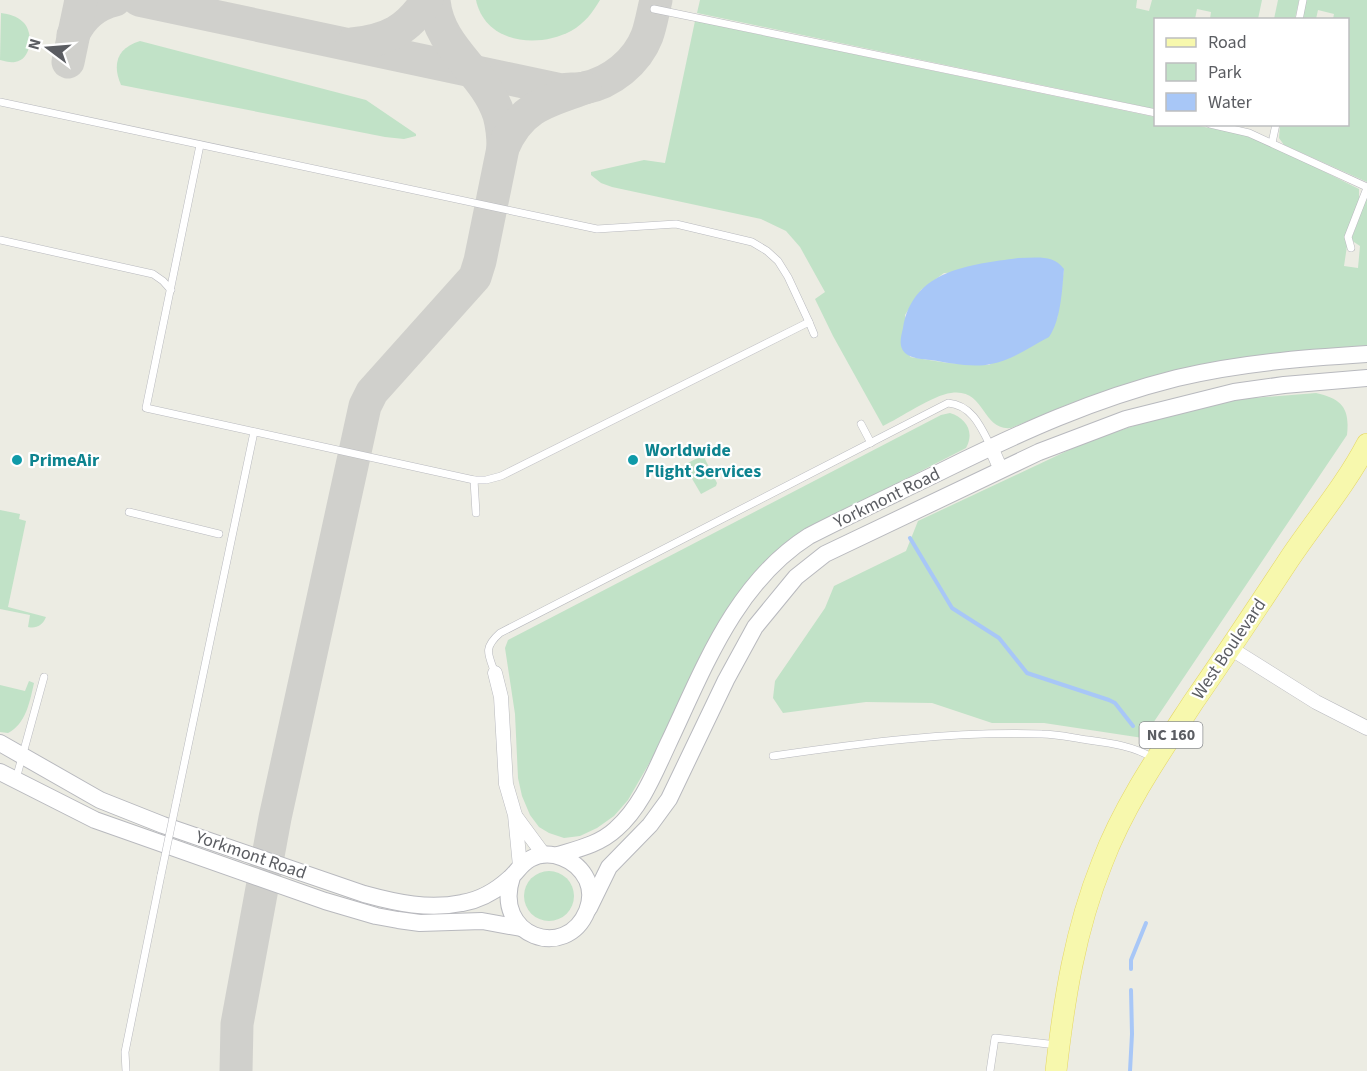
<svg xmlns="http://www.w3.org/2000/svg" width="1367" height="1071" viewBox="0 0 1367 1071" font-family="'Source Sans 3',sans-serif">
	<style>
		.green { fill: #c1e2c7; fill-rule: evenodd }
		.water { fill: #a8c7f7 }
		.lines { fill: none; stroke-linecap: round; stroke-linejoin: round }
		.stream { stroke: #a8c7f7; stroke-width: 4 }
		.taxiway { stroke: #d0d0cc; stroke-width: 33 }
		.service-casing { stroke: #b8b9be; stroke-width: 8 }
		.minor-casing { stroke: #b8b9be; stroke-width: 15 }
		.tertiary-casing { stroke: #b8b9be; stroke-width: 18 }
		.primary-casing { stroke: #e5d764; stroke-width: 22 }
		.service { stroke: #fff; stroke-width: 7 }
		.minor { stroke: #fff; stroke-width: 14 }
		.tertiary { stroke: #fff; stroke-width: 16 }
		.primary { stroke: #f7f8ad; stroke-width: 21 }
		.service-bridge-casing { stroke: #b8b9be; stroke-width: 8; stroke-linecap: butt }
		.service-bridge { stroke: #fff; stroke-width: 7 }
		.culture-dot { fill: #0f9aa8; stroke: #fff; stroke-width: 2 }
		.labels { text-anchor: middle; dominant-baseline: central; stroke-width: 4.5; stroke-linejoin: round; paint-order: stroke }
		.shield { fill: #fff; stroke: #8c8e91; stroke-width: 1.5 }
		.shield-label { font-size: 16px; font-weight: bold; fill: #5b5d62 }
		.culture-label { font-size: 18px; font-weight: bold; fill: #0d838f; stroke: #fff; text-anchor: start }
		.street-label { font-size: 18px; fill: #5b5d62; stroke: #fff }
	</style>
	<rect width="100%" height="100%" fill="#ecece3"/>
	<g class="green">
		<path d="M476,0H600C592,13 585,23 571,31C537,49 485,43 476,0Z"/>
		<path d="M700,0H1137L1136,8L1149,11L1152,0H1262L1258,19H1210L1211,12L1197,9L1195,19L1156,20L1155,109L697,13Z"/>
		<path d="M1278,0H1299L1295,19H1274Z"/>
		<path d="M1306,0H1367V182L1284,145L1279,138L1280,125L1348,124V20L1333,19L1334,14L1318,10L1316,19H1302Z"/>
		<path d="M1,13C9,14 17,16 23,22C34,32 32,60 15,62C10,63 5,61 0,60Z"/>
		<path d="M695,21L1155,117L1156,124L1194,125L1241,134L1279,149L1359,189V199L1345,237L1347,246L1344,266L1358,268L1360,246L1351,240L1367,197V346L1268,355L1133,382L1069,404L1011,428C981,431 986,388 951,393C933,395 900,418 883,426L833,336L815,299L825,292L800,247L786,231L761,219L612,187L601,183L591,175V172L644,160L665,163ZM1064,269L1057,319L989,365L948,363L910,357L905,315L921,290L944,273Z"/>
		<path d="M140,41L366,100L416,134V136L404,139L385,137L121,85C112,64 117,48 140,41Z"/>
		<path d="M1316,393C1342,399 1350,408 1347,435L1143,738L1044,723H992L932,703L866,702L783,713L773,698L775,681L825,608L834,586L906,551L918,521L1088,441L1161,417L1241,399Z"/>
		<path d="M950,413C966,418 975,432 966,448L825,520L735,600L719,622L701,654L654,755L628,800L614,816L597,828L580,836L564,838L549,833L539,827L530,815L522,796L518,778L515,714L505,648L508,640L941,415Z"/>
		<path d="M703,455L717,483L716,486L701,494L684,465Z"/>
		<path d="M0,510L20,514L19,519L26,521L8,607L46,617C43,625 36,629 28,627L30,615L0,609Z"/>
		<path d="M29,681L34,683C30,701 26,724 8,733L0,732V685L25,691Z"/>
		<circle cx="549" cy="896" r="25"/>
	</g>
	<path class="water" d="M1018,258C1036,258 1053,254 1064,269C1062,290 1061,320 1049,337C1031,346 1011,361 991,364C973,368 949,363 931,360C923,359 912,359 905,353C898,346 901,337 903,328C913,269 970,265 1018,258Z"/>
	<g class="lines">
		<g class="stream">
			<path d="M910,538L952,608L999,638L1027,673L1109,700L1115,703L1133,726"/>
			<path d="M1131,969V960L1146,923"/>
			<path d="M1130,1071L1132,1034L1131,990"/>
		</g>
		<g class="taxiway">
			<path d="M139,0L561,90C569,89 577,89 584,88C611,83 637,62 647,36C651,25 653,12 656,0"/>
			<path d="M434,0C438,49 485,71 499,115C502,126 503,136 503,148"/>
			<path d="M73,35C82,16 95,5 115,0"/>
			<path d="M352,44C388,40 408,30 427,0"/>
			<path d="M68,62L81,0"/>
			<path d="M236,1071L237,1024L275,818L365,406L372,392L475,277L480,261L503,148C520,107 547,101 585,88"/>
		</g>
		<g class="service-casing">
			<g id="service">
				<path d="M654,9L1156,113"/>
				<path d="M1299,20L1303,0"/>
				<path d="M0,102L597,229L676,224L752,242L767,251L778,261L788,277L809,322"/>
				<path d="M1210,124L1249,133L1367,187"/>
				<path d="M1272,143L1276,124"/>
				<path d="M200,145L146,408L474,480H486L501,476L809,322L814,334"/>
				<path d="M0,240L153,274L163,281L171,290"/>
				<path d="M1351,248L1348,237L1367,188"/>
				<path d="M861,424L871,443"/>
				<path d="M474,480L476,513"/>
				<path d="M129,512L219,534"/>
				<path d="M495,673C488,654 483,648 500,633L948,403C972,405 981,427 991,447"/>
				<path d="M773,756C862,743 952,731 1042,734C1057,734 1073,738 1088,740C1110,743 1134,746 1153,758"/>
				<path d="M16,779L44,677"/>
				<path d="M176,803L254,432"/>
				<path d="M126,1071L125,1052L161,875"/>
				<path d="M990,1071L995,1038L1057,1045"/>
			</g>
		</g>
		<g class="minor-casing">
			<g id="minor">
				<path d="M991,447L1001,470"/>
				<path d="M1230,648L1316,702L1367,728"/>
				<path d="M495,673L501,697L506,784L515,815L520,866"/>
				<path d="M516,817L544,855"/>
			</g>
		</g>
		<g class="tertiary-casing">
			<g id="tertiary">
				<path d="M0,743L100,800L163,825L364,894C397,903 429,910 462,903C480,900 497,890 510,878C517,872 521,864 530,859C550,848 577,859 587,880C591,889 591,901 587,911C566,962 492,936 512,877"/>
				<path d="M0,772L95,820L325,901L376,916L398,920L420,923L482,921L521,928"/>
				<path d="M558,855C578,849 600,844 616,829C641,807 654,774 668,744C704,668 735,583 809,536C854,513 899,492 944,470C1021,432 1093,399 1177,378C1239,363 1304,358 1367,354"/>
				<path d="M589,908L609,867L650,825L669,799L726,680L755,627L796,577L825,554L1039,452L1126,419L1234,392L1284,385L1367,378"/>
			</g>
		</g>
		<g class="primary-casing">
			<path id="primary" d="M1056,1071C1064,1000 1075,930 1102,863C1124,805 1160,753 1194,701C1226,655 1257,608 1288,561C1314,522 1345,486 1367,444"/>
		</g>
		<use href="#service" class="service"/>
		<use href="#minor" class="minor"/>
		<use href="#tertiary" class="tertiary"/>
		<use href="#primary" class="primary"/>
		<g class="service-bridge-casing">
			<path id="service-bridge" d="M161,875L176,803"/>
		</g>
		<use href="#service-bridge" class="service-bridge"/>
	</g>
	<g class="culture-dot">
		<circle cx="17" cy="460" r="6"/>
		<circle cx="633" cy="460" r="6"/>
	</g>
	<g class="labels">
		<rect class="shield" x="1139.5" y="722" width="63" height="26" rx="4.5"/>
		<g class="shield-label">
			<text x="1171" y="735">NC 160</text>
		</g>
		<g class="culture-label">
			<text x="645" y="450">Worldwide<tspan x="645" dy="21">Flight Services</tspan></text>
			<text x="29" y="460">PrimeAir</text>
		</g>
		<g class="street-label">
			<text transform="translate(887 498) rotate(-26)">Yorkmont Road</text>
			<text transform="translate(1229 649) rotate(-56)">West Boulevard</text>
			<text transform="translate(251 855) rotate(19)">Yorkmont Road</text>
		</g>
	</g>
	<rect x="1154" y="18" width="195" height="108" fill="#ffffff" stroke="#bdbec0" stroke-width="1.5"/>
	<rect x="1166" y="38" width="30" height="9" fill="#f7f8ad" stroke="#bdbec0" stroke-width="1.5"/>
	<text x="1208" y="48" font-size="18" fill="#5b5d62">Road</text>
	<rect x="1166" y="63" width="30" height="18" fill="#c1e2c7" stroke="#bdbec0" stroke-width="1.5"/>
	<text x="1208" y="78" font-size="18" fill="#5b5d62">Park</text>
	<rect x="1166" y="93" width="30" height="18" fill="#a8c7f7" stroke="#bdbec0" stroke-width="1.5"/>
	<text x="1208" y="108" font-size="18" fill="#5b5d62">Water</text>
	<g transform="translate(48 48) rotate(286)" stroke="#ffffff" stroke-width="4.5" paint-order="stroke">
	<path d="M0-4.5L10 22L0 15L-10 22Z" fill="#5b5d62"/>
	<text y="-9" font-size="16" font-weight="bold" text-anchor="middle" fill="#5b5d62">N</text>
	</g>
</svg>
